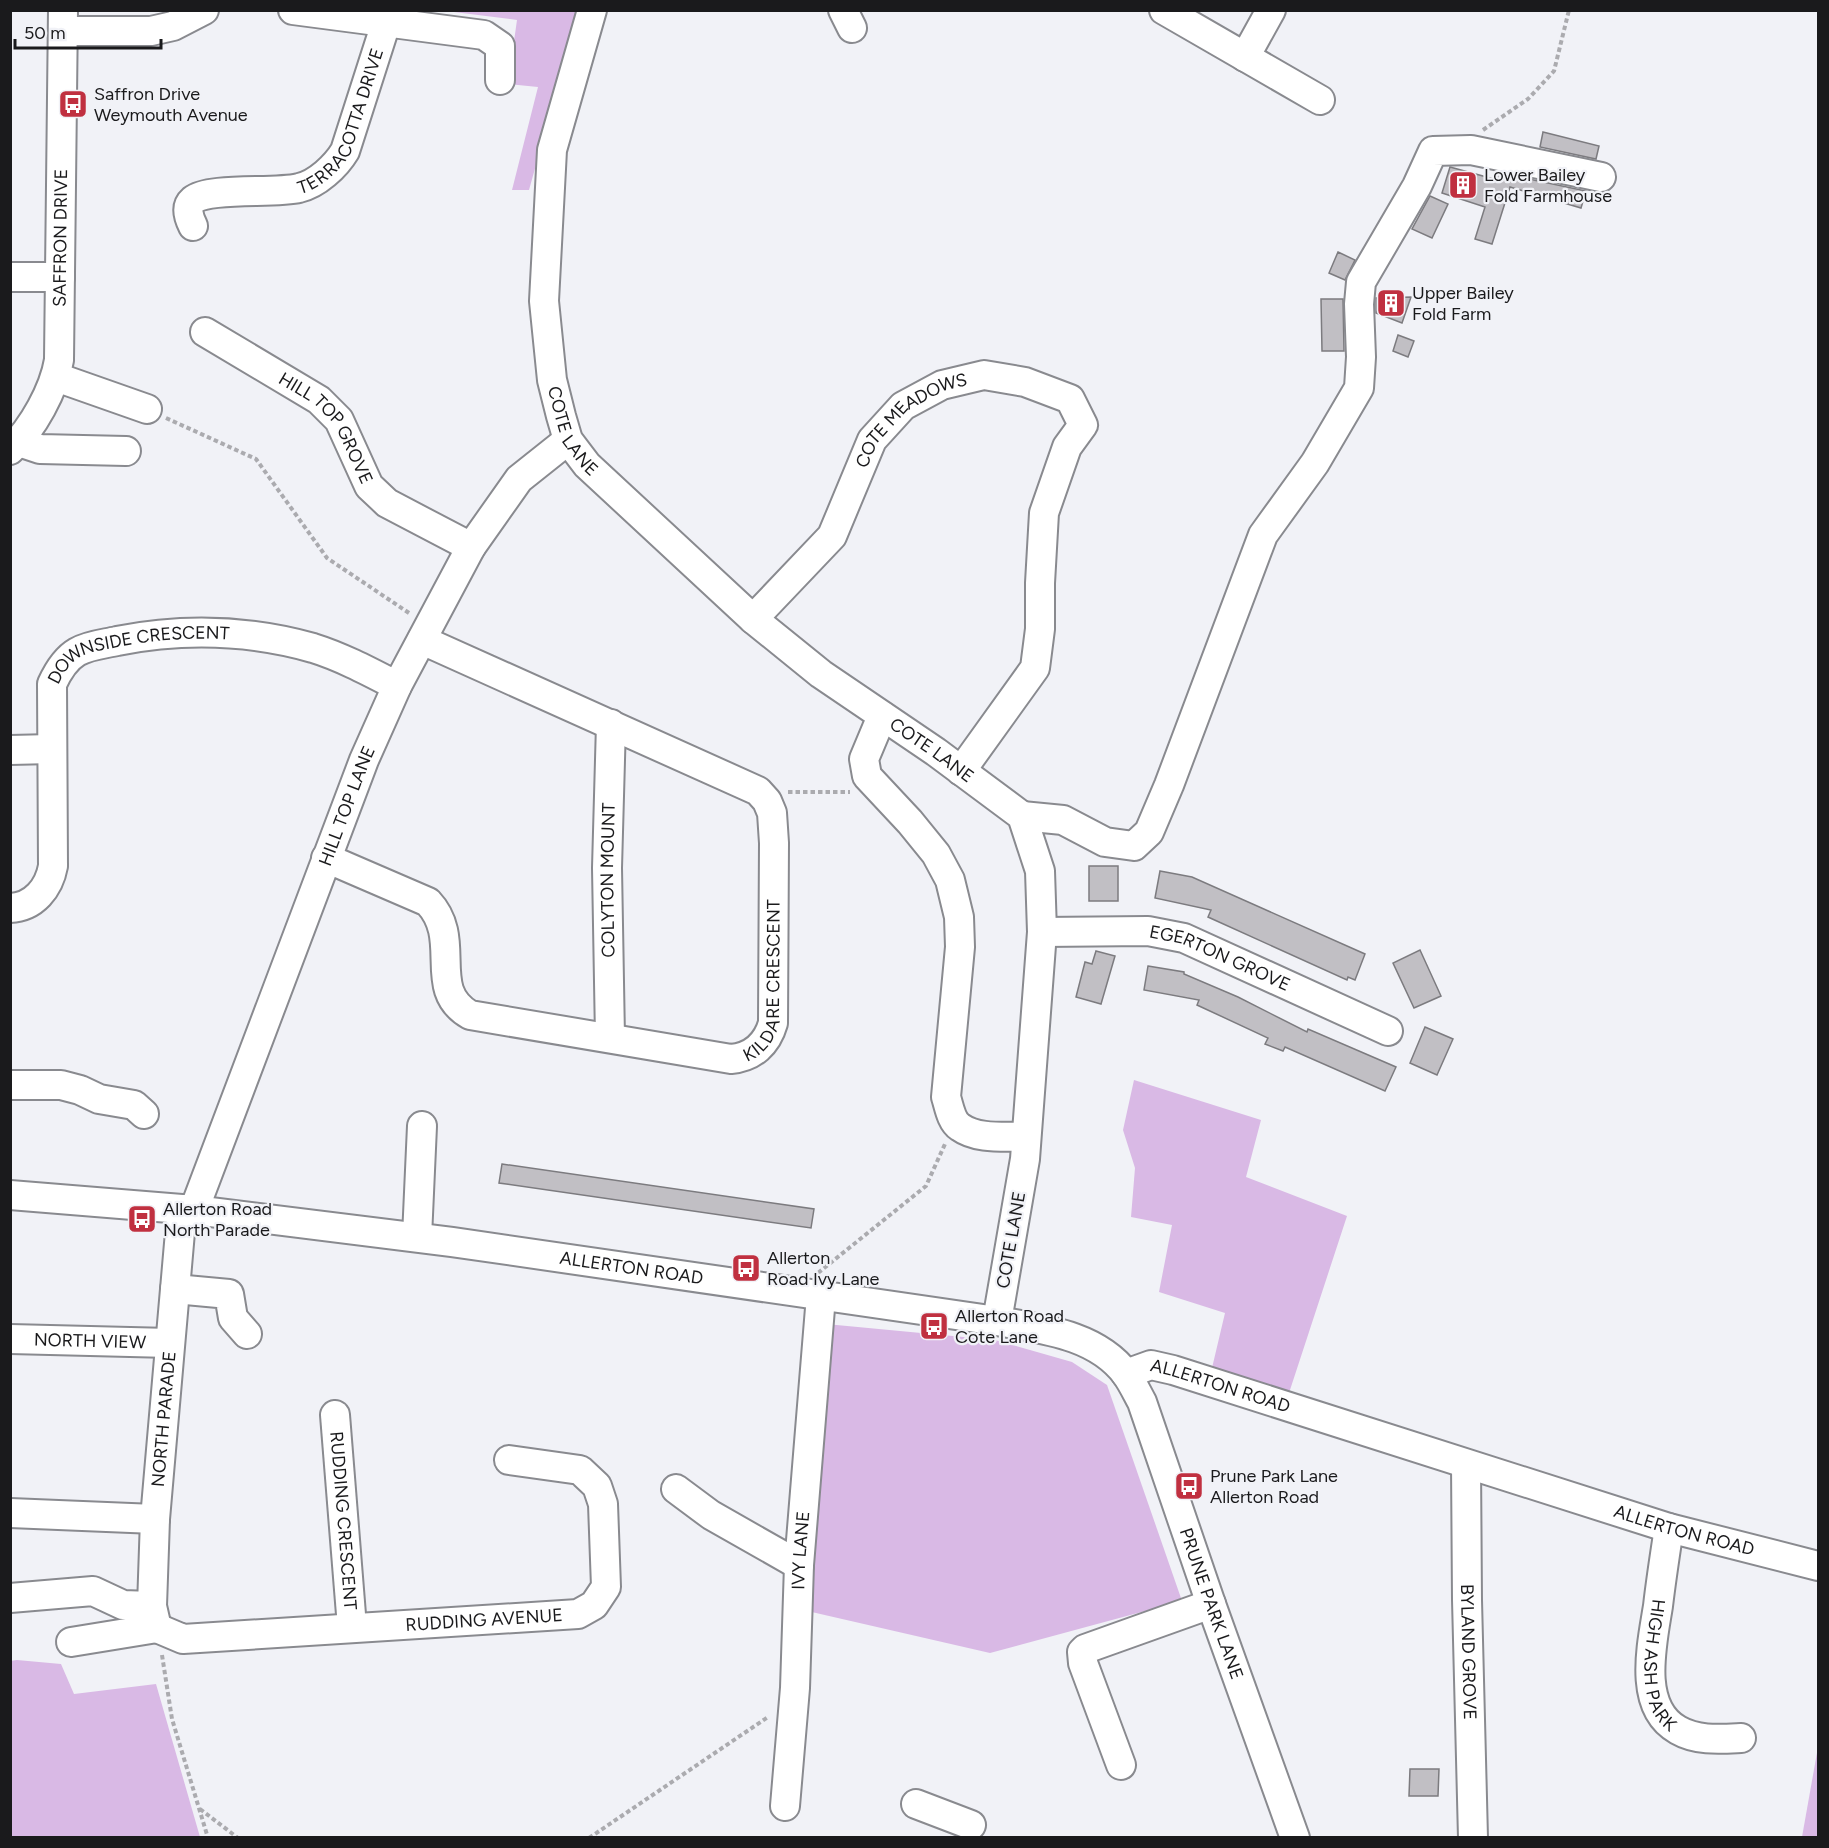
<svg xmlns="http://www.w3.org/2000/svg" width="1829" height="1848" viewBox="0 0 1829 1848" font-family="Figtree,sans-serif">
	<style>
		.green { fill: #d9b9e5 }
		.building { fill: #c1bfc4; stroke: #7c7b7f; stroke-width: 1.5 }
		.lines { fill: none; stroke-linecap: round; stroke-linejoin: round }
		.minor-casing { stroke: #898a8f; stroke-width: 32 }
		.path { stroke: #ababaf; stroke-width: 4; stroke-dasharray: 4.5 3; stroke-linecap: butt }
		.minor { stroke: #fff; stroke-width: 28 }
		.labels { text-anchor: middle; dominant-baseline: central; stroke-width: 4.5; stroke-linejoin: round; paint-order: stroke }
		.poi-label { font-size: 18px; fill: #1a1a1c; stroke: #f1f2f7; text-anchor: start }
		.street-label { font-size: 18px; fill: #1a1a1c; stroke: #f1f2f7 }
	</style>
	<rect width="100%" height="100%" fill="#f1f2f7"/>
	<g class="green">
		<path d="M438,10L579,11L529,190H512L538,87L508,84L517,20Z"/>
		<path d="M1134,1080L1261,1120L1246,1177L1347,1216L1289,1393L1212,1368L1225,1313L1159,1292L1172,1225L1131,1217L1135,1168L1123,1130Z"/>
		<path d="M826,1324L995,1340L1072,1362L1107,1385L1182,1601L990,1653L803,1610Z"/>
		<path d="M17,1660L61,1664L74,1694L156,1684L200,1837H11L10,1661Z"/>
		<path d="M1818,1747V1837H1802Z"/>
	</g>
	<g class="building">
		<path d="M1543,132L1599,146L1596,159L1540,147Z"/>
		<path d="M1450,167L1494,179L1496,172L1586,191L1581,208L1510,187L1492,244L1475,239L1485,207L1442,193Z"/>
		<path d="M1430,196L1448,204L1432,238L1412,229Z"/>
		<path d="M1338,252L1355,260L1345,280L1329,273Z"/>
		<path d="M1411,297L1402,323L1376,313V298Z"/>
		<path d="M1321,299H1343L1344,351H1322Z"/>
		<path d="M1398,335L1414,341L1408,357L1393,351Z"/>
		<rect x="1089" y="866" width="29" height="35"/>
		<path d="M1160,871L1192,877L1365,954L1355,980L1348,977L1347,980L1208,917L1211,910L1155,898Z"/>
		<path d="M1420,950L1441,996L1414,1008L1393,963Z"/>
		<path d="M1096,951L1115,956L1101,1004L1076,997L1085,962L1092,964Z"/>
		<path d="M1148,966L1184,972V974L1238,997L1307,1032L1308,1029L1396,1067L1385,1091L1285,1047L1283,1051L1265,1044L1268,1038L1197,1005L1199,1000L1144,990Z"/>
		<path d="M1425,1027L1453,1039L1437,1075L1410,1063Z"/>
		<path d="M502,1164L814,1209L811,1228L499,1183Z"/>
		<path d="M1410,1769H1439L1438,1796H1409Z"/>
	</g>
	<g class="lines">
		<g class="minor-casing">
			<g id="minor">
				<path d="M293,10L484,35L500,46V80"/>
				<path id="s1" d="M592,10L552,150L544,301L552,380L561,416L568,440L587,465L753,619L821,674L936,752L1022,816L1040,871L1042,932L1025,1159L997,1321"/>
				<path d="M843,10L852,28"/>
				<path d="M1164,10L1320,100"/>
				<path d="M63,31H151L173,26L204,10"/>
				<path d="M1245,57L1271,10"/>
				<path id="s2" d="M193,226C189,218 185,207 193,200C209,187 275,194 299,188C317,184 336,166 345,151L386,23"/>
				<path d="M10,277H60"/>
				<path id="s3" d="M205,332L319,400L339,420L369,486L387,503L471,547"/>
				<path d="M56,377L147,409"/>
				<path d="M19,442L40,449L126,451"/>
				<path id="s4" d="M10,450C33,428 54,390 59,360L63,10"/>
				<path id="s5" d="M753,619L832,536L872,440L903,406L942,385L984,375L1025,382L1070,399L1083,425L1067,447L1044,513L1040,583V629L1035,668L961,771"/>
				<path d="M882,716L864,759L867,776L910,822L936,854L950,880L959,917L960,947L946,1097C949,1106 951,1121 960,1127C978,1140 1006,1136 1026,1137"/>
				<path d="M10,750L52,749"/>
				<path d="M1022,816L1063,820L1105,842L1134,846L1149,832L1169,785L1263,535L1315,463L1359,388L1361,357L1359,304L1361,282L1417,186L1433,151L1471,150L1601,177"/>
				<path id="s6" d="M326,858L428,902C464,940 425,989 470,1015L731,1059C753,1057 767,1044 773,1023L774,843L772,813L767,801L758,791L422,640"/>
				<path id="s7" d="M10,908C34,907 49,888 53,866L52,684C58,671 65,659 77,652C89,645 104,644 117,641C183,628 249,630 313,648C342,657 370,672 397,686"/>
				<path id="s8" d="M1042,932L1148,931L1184,938L1388,1031"/>
				<path id="s9" d="M610,1038L607,868L611,724"/>
				<path d="M10,1085H61L80,1090L99,1099L134,1105L144,1114"/>
				<path id="s10" d="M10,1195L194,1210L452,1242L997,1321C1041,1329 1096,1334 1126,1374C1132,1382 1137,1393 1142,1402L1211,1604L1295,1838"/>
				<path id="s11" d="M194,1210L364,760L397,686L471,547L519,479L568,440"/>
				<path d="M417,1237L422,1126"/>
				<path d="M175,1289L229,1294L233,1318L247,1334"/>
				<path id="s12" d="M10,1339L170,1343"/>
				<path id="s13" d="M1126,1374L1151,1365L1173,1370L1669,1528L1818,1566"/>
				<path id="s14" d="M335,1415L352,1627"/>
				<path id="s15" d="M1466,1464L1467,1600L1473,1838"/>
				<path d="M676,1489L711,1515L799,1565"/>
				<path d="M10,1513L155,1519"/>
				<path id="s16" d="M1669,1528C1665,1554 1661,1580 1658,1606C1652,1644 1637,1707 1678,1730C1697,1741 1720,1739 1741,1738"/>
				<path d="M10,1598L93,1591L123,1605L152,1606"/>
				<path id="s17" d="M157,1628L183,1639L578,1614L594,1605L606,1587L603,1504L597,1486L580,1470L509,1460"/>
				<path id="s18" d="M157,1628L152,1606L155,1519L182,1209"/>
				<path d="M71,1642L157,1628"/>
				<path d="M1121,1765L1083,1663L1082,1652L1085,1649L1211,1604"/>
				<path d="M916,1804L971,1825"/>
				<path id="s19" d="M785,1806L795,1688L799,1565L821,1296"/>
			</g>
		</g>
		<g class="path">
			<path d="M1483,130L1528,99L1554,71L1569,10"/>
			<path d="M166,418L256,459L327,558L409,613"/>
			<path d="M788,792H850"/>
			<path d="M818,1273L926,1186L945,1144"/>
			<path d="M162,1655L172,1719L208,1838"/>
			<path d="M200,1809L238,1838"/>
			<path d="M589,1838L768,1717"/>
		</g>
		<use href="#minor" class="minor"/>
	</g>
	<defs>
		<g id="bus-square" transform="scale(1.5)"><rect x="-9" y="-9" width="18" height="18" rx="4" fill="#c03040" stroke="#f1f2f7"/><path d="M-5-6H5V4H4V6H2V4H-2V6H-4V4H-5ZM-3.5-4V0h7V-4ZM-3.5 1.2v1.5H-2V1.2ZM2 1.2v1.5H3.5V1.2Z" fill="#fff"/></g>
		<g id="building-square" transform="scale(1.5)"><rect x="-9" y="-9" width="18" height="18" rx="4" fill="#c03040" stroke="#f1f2f7"/><path d="M-4-6H4V6H1V3H-1V6H-4ZM-2.5-4.3h1.7v1.8h-1.7ZM.8-4.3h1.7v1.8H.8ZM-2.5-1h1.7V.8h-1.7ZM.8-1h1.7V.8H.8Z" fill="#fff"/></g>
	</defs>
	<g fill-rule="evenodd">
		<use href="#bus-square" x="73" y="104"/>
		<use href="#building-square" x="1463" y="185"/>
		<use href="#building-square" x="1391" y="303"/>
		<use href="#bus-square" x="142" y="1219"/>
		<use href="#bus-square" x="746" y="1268"/>
		<use href="#bus-square" x="934" y="1326"/>
		<use href="#bus-square" x="1189" y="1486"/>
	</g>
	<g class="labels">
		<g class="poi-label">
			<text x="94" y="94">Saffron Drive<tspan x="94" dy="21">Weymouth Avenue</tspan></text>
			<text x="1484" y="175">Lower Bailey<tspan x="1484" dy="21">Fold Farmhouse</tspan></text>
			<text x="1412" y="293">Upper Bailey<tspan x="1412" dy="21">Fold Farm</tspan></text>
			<text x="163" y="1209">Allerton Road<tspan x="163" dy="21">North Parade</tspan></text>
			<text x="767" y="1258">Allerton<tspan x="767" dy="21">Road Ivy Lane</tspan></text>
			<text x="955" y="1316">Allerton Road<tspan x="955" dy="21">Cote Lane</tspan></text>
			<text x="1210" y="1476">Prune Park Lane<tspan x="1210" dy="21">Allerton Road</tspan></text>
		</g>
		<g class="street-label">
			<text stroke="none"><textPath href="#s2" startOffset="219">TERRACOTTA DRIVE</textPath></text>
			<text stroke="none"><textPath href="#s4" startOffset="226">SAFFRON DRIVE</textPath></text>
			<text stroke="none"><textPath href="#s5" startOffset="262">COTE MEADOWS</textPath></text>
			<text stroke="none"><textPath href="#s1" startOffset="432">COTE LANE</textPath></text>
			<text stroke="none"><textPath href="#s3" startOffset="159">HILL TOP GROVE</textPath></text>
			<text stroke="none"><textPath href="#s7" startOffset="346">DOWNSIDE CRESCENT</textPath></text>
			<text stroke="none"><textPath href="#s1" startOffset="918">COTE LANE</textPath></text>
			<text stroke="none"><textPath href="#s11" startOffset="432">HILL TOP LANE</textPath></text>
			<text stroke="none"><textPath href="#s9" startOffset="158">COLYTON MOUNT</textPath></text>
			<text stroke="none"><textPath href="#s8" startOffset="183">EGERTON GROVE</textPath></text>
			<text stroke="none"><textPath href="#s6" startOffset="600">KILDARE CRESCENT</textPath></text>
			<text transform="translate(1011 1240) rotate(-80)">COTE LANE</text>
			<text stroke="none"><textPath href="#s10" startOffset="626">ALLERTON ROAD</textPath></text>
			<text stroke="none"><textPath href="#s12" startOffset="80">NORTH VIEW</textPath></text>
			<text stroke="none"><textPath href="#s13" startOffset="99">ALLERTON ROAD</textPath></text>
			<text stroke="none"><textPath href="#s18" startOffset="210">NORTH PARADE</textPath></text>
			<text stroke="none"><textPath href="#s14" startOffset="106">RUDDING CRESCENT</textPath></text>
			<text stroke="none"><textPath href="#s13" startOffset="585">ALLERTON ROAD</textPath></text>
			<text stroke="none"><textPath href="#s19" startOffset="256">IVY LANE</textPath></text>
			<text stroke="none"><textPath href="#s10" startOffset="1384">PRUNE PARK LANE</textPath></text>
			<text stroke="none"><textPath href="#s17" startOffset="330">RUDDING AVENUE</textPath></text>
			<text stroke="none"><textPath href="#s15" startOffset="188">BYLAND GROVE</textPath></text>
			<text stroke="none"><textPath href="#s16" startOffset="140">HIGH ASH PARK</textPath></text>
		</g>
	</g>
	<rect width="1829" height="1848" fill="none" stroke="#1a1a1c" stroke-width="24"/>
	<path d="M15 39v9h146v-9" fill="none" stroke="#1a1a1c" stroke-width="3"/>
	<text x="24" y="39" font-size="18" fill="#1a1a1c" stroke="#f1f2f7" stroke-width="4.5" paint-order="stroke">50 m</text>
</svg>
